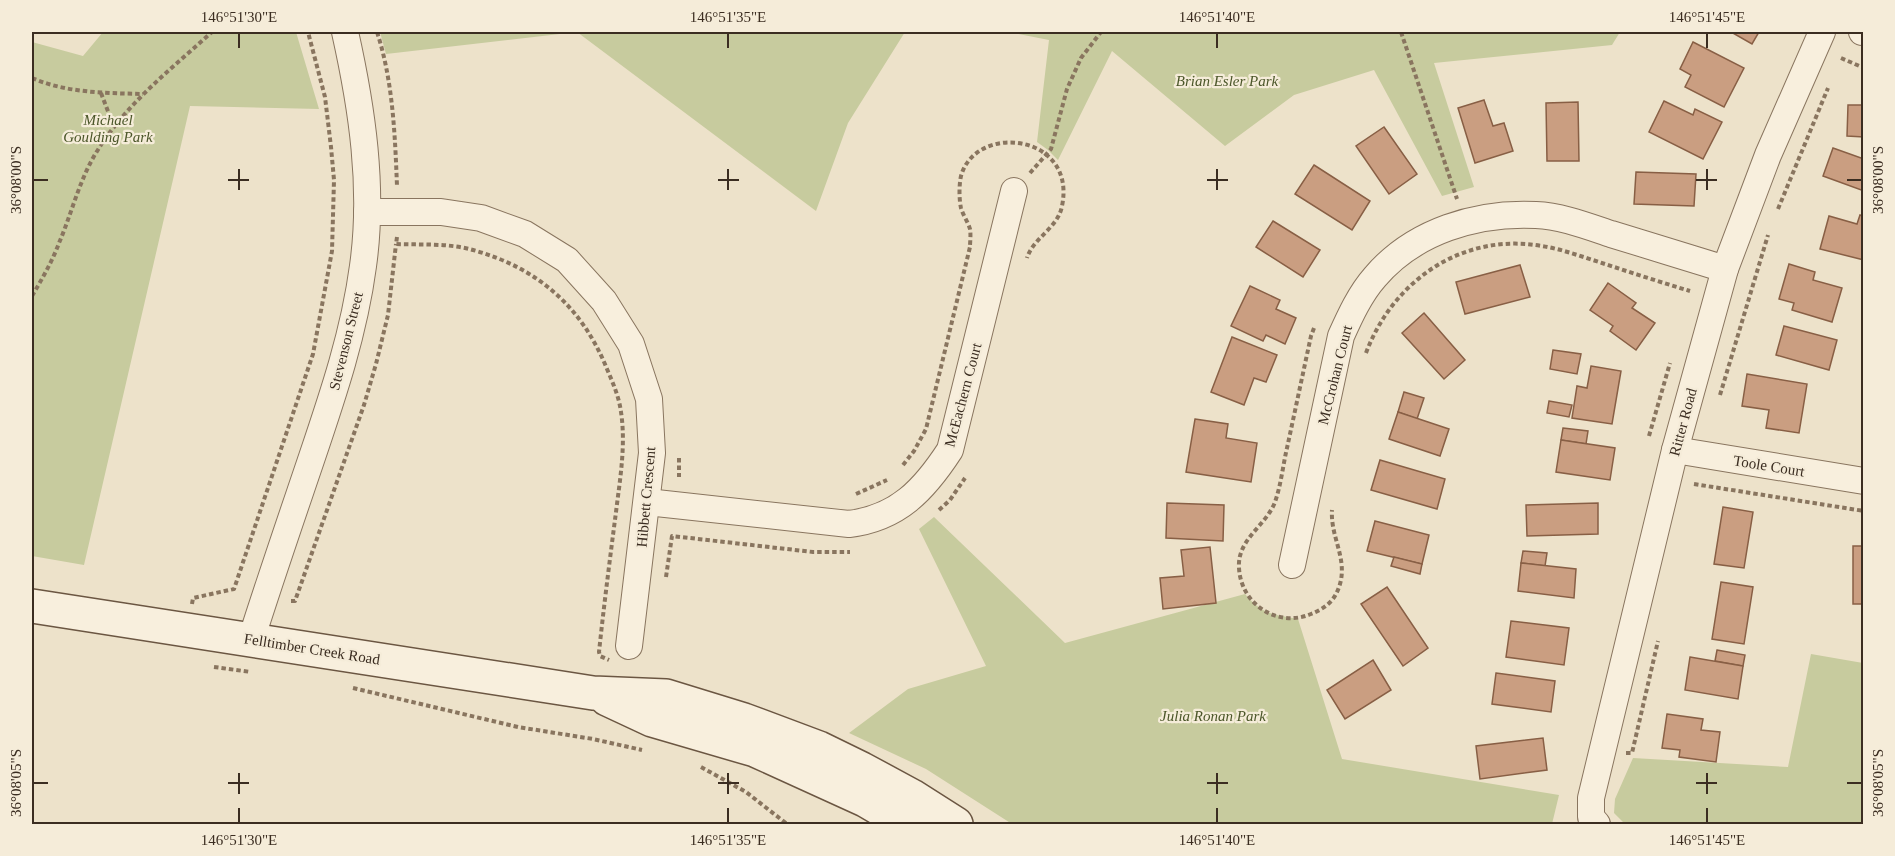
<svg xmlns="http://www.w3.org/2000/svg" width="1895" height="856" viewBox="0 0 1895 856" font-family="'Times New Roman',serif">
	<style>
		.green { fill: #c7cb9e }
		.building { fill: #ca9e81; stroke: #885f45; stroke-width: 1.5 }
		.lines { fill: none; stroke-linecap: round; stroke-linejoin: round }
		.minor-casing { stroke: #89755f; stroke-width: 28 }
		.secondary-casing { stroke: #6b5642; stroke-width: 36 }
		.path { stroke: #89755f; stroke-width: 4; stroke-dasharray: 4.5 3; stroke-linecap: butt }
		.minor { stroke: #f8efdd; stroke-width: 26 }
		.secondary { stroke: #f8efdd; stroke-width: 33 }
		.ticks { fill: none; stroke: #3b2d21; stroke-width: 2 }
		.labels { text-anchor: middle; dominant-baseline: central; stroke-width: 4.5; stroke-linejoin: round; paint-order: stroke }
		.park-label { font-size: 15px; font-style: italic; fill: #4b5629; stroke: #f5ecd9 }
		.street-label { font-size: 15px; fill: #3b2d21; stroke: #f5ecd9 }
		.neatline { fill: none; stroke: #3b2d21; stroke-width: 2 }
		.ticks-label { font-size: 15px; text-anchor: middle; fill: #3b2d21 }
	</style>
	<rect width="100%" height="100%" fill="#ede2ca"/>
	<g class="green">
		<path d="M103,32H296L319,109L190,106L84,565L32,556V42L83,56Z"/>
		<path d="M380,32H905L848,123L816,211L577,32L386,54Z"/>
		<path d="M1009,32H1620L1612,45L1434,63L1474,187L1442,196L1374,70L1294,95L1225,146L1112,51L1058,160L1048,150L1037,142L1049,40Z"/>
		<path d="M934,517L1065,643L1245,594C1263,615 1272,614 1298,619L1342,759L1559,795L1552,824H1012L926,769L849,733L908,689L986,666L919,529Z"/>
		<path d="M1811,654L1863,663V824H1625L1614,813L1615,799L1633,758L1788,767Z"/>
	</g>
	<g class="building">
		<path d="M1731,32H1759L1752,44Z"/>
		<path d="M1693,42L1744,68L1724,107L1685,87L1691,75L1680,69Z"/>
		<path d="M1484,100L1493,126L1504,123L1513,151L1475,163L1458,108Z"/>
		<path d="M1664,101L1693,115L1695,109L1722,122L1703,159L1649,132Z"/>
		<path d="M1578,102L1579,161H1547L1546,103Z"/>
		<path d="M1848,105H1864V137L1847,136Z"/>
		<path d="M1384,127L1417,174L1389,194L1356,146Z"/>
		<path d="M1833,148L1864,159V191L1823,176Z"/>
		<path d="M1314,165L1370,201L1352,230L1295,194Z"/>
		<path d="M1636,172L1696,174L1694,206L1634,204Z"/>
		<path d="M1860,215L1864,216V260L1820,249L1829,216L1857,224Z"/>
		<path d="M1273,221L1320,250L1303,277L1256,247Z"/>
		<path d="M1789,264L1815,272L1813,280L1842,288L1832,322L1792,310L1794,303L1779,299Z"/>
		<path d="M1520,265L1530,297L1465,314L1456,282Z"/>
		<path d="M1608,283L1636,303L1632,308L1655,323L1636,350L1610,331L1613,326L1590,310Z"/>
		<path d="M1250,286L1280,300L1276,309L1296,318L1285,344L1266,335L1263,341L1231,326Z"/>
		<path d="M1424,313L1465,360L1444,379L1402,333Z"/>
		<path d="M1784,326L1837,340L1829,370L1776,355Z"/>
		<path d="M1232,337L1277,355L1266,382L1254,378L1244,405L1211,392Z"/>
		<path d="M1553,350L1581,354L1577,374L1550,369Z"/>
		<path d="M1591,366L1621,371L1612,424L1572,418L1577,386L1587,388Z"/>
		<path d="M1747,374L1807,384L1799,433L1766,428L1769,410L1742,406Z"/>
		<path d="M1404,392L1424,398L1417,419L1398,412Z"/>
		<path d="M1549,401L1572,405L1569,417L1547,413Z"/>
		<path d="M1398,412L1449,429L1440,456L1389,439Z"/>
		<path d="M1195,419L1228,424L1226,438L1257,443L1251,482L1186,472Z"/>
		<path d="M1563,428L1588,431L1586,444L1561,440Z"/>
		<path d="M1561,440L1615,448L1610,480L1556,472Z"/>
		<path d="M1380,460L1445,479L1437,509L1371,490Z"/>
		<path d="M1167,503L1224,505L1223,541L1166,538Z"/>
		<path d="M1598,503V534L1527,536L1526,505Z"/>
		<path d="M1723,507L1753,512L1744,568L1714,564Z"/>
		<path d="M1375,521L1429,535L1422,564L1367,551Z"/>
		<rect x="1853" y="546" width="11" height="58"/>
		<path d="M1210,547L1216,603L1163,609L1160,578L1184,576L1181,550Z"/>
		<path d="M1523,551L1547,553L1545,566L1521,563Z"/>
		<path d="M1394,557L1422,564L1420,574L1391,566Z"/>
		<path d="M1521,563L1576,569L1574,598L1518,591Z"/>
		<path d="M1721,582L1753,587L1744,644L1712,639Z"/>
		<path d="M1387,587L1428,648L1403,666L1361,604Z"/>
		<path d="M1511,621L1569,628L1564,665L1506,657Z"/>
		<path d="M1717,650L1745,655L1743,666L1715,661Z"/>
		<path d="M1690,657L1743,666L1738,699L1685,690Z"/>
		<path d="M1373,660L1391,690L1345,719L1327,690Z"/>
		<path d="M1496,673L1555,681L1551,712L1492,704Z"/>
		<path d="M1667,714L1703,719L1701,730L1720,732L1716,762L1679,757L1680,750L1662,748Z"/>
		<path d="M1543,738L1547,770L1480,779L1476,746Z"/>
	</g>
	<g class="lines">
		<g class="minor-casing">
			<g id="minor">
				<path d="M1862,32H1864"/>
				<path d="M367,212H441L481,218L525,234L567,260L604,301L631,344L649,399L652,453L629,646"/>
				<path d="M1675,450L1864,481"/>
				<path d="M647,502L849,524C898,518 924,490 950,450L1014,191"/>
				<path d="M1292,565L1341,336C1350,316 1360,294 1375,277C1414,231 1477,212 1536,215C1561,216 1587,226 1611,234C1649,246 1687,257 1725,269"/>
				<path d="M251,640C270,580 290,522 310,463C332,398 354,334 363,266C374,188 362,108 345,32"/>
				<path d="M1597,824L1591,817V798L1675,450L1725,269L1768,155L1822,32"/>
			</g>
		</g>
		<g class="secondary-casing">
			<g id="secondary">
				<path d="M32,606L593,693L666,696L744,720L819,748L862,769L912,796L956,824"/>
				<path d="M607,699L652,720L755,750L865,800L906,824"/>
			</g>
		</g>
		<g class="path">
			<path d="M377,32C393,81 395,135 397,186"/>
			<path d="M1401,32L1457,199"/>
			<path d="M1841,58L1864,68"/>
			<path d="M32,78C67,93 105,93 143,94"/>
			<path d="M101,93L114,127"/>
			<path d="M1030,173L1051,149L1067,89L1081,58L1101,32"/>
			<path d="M1778,209L1828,88"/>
			<path d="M397,237L396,244C422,245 449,243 473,250C538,268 582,307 607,369C613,383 619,397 621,412C626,445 620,479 616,512C610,558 604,605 599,652L600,656L609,660"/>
			<path d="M32,296C42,279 52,262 59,243C71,215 78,185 93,158C122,107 170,70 212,32"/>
			<path d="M1314,328L1311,336C1303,373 1295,411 1287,448C1283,465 1281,485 1275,502C1266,526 1237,539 1239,568C1241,605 1278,628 1311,614C1321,610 1331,604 1336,594C1352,563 1330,540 1332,510"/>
			<path d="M1366,353C1393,281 1462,232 1542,246C1561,249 1580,256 1599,262C1629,272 1660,282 1690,291"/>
			<path d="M1720,395L1768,235"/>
			<path d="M1649,436L1670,363"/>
			<path d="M679,458V477"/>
			<path d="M903,465L914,451L926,429L970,247C970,242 971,235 970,229C968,222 963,215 961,208C959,199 959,185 961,176C976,122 1077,134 1062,206C1058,228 1033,238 1027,258"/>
			<path d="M1694,484L1864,511"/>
			<path d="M856,494L887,480"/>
			<path d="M939,510L950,500L965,478"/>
			<path d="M666,577L672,536L813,552H850"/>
			<path d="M291,601H295L364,405L376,364L388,315L396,244"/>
			<path d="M192,604L193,598L234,589L313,354L332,251L334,180L331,147L325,97L308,32"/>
			<path d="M214,667L251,672"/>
			<path d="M353,688L518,727L593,739L642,750"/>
			<path d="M1626,753H1632L1658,641"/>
			<path d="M701,767L746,792L787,824"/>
		</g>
		<use href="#minor" class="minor"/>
		<use href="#secondary" class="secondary"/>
	</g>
	<path class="ticks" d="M239,33V48M728,33V48M1217,33V48M1707,33V48M239,169V190M728,169V190M1217,169V190M1707,169V190M33,180H48M228,180H249M718,180H739M1207,180H1228M1696,180H1717M1847,180H1862M239,773V794M728,773V794M1217,773V794M1707,773V794M33,783H48M228,783H249M718,783H739M1207,783H1228M1696,783H1717M1847,783H1862M239,808V823M728,808V823M1217,808V823M1707,808V823"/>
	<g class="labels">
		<g class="park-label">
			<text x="1227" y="81">Brian Esler Park</text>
			<text x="108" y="120">Michael<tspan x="108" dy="17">Goulding Park</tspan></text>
			<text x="1213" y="716">Julia Ronan Park</text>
		</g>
		<g class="street-label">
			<text transform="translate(346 341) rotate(-76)">Stevenson Street</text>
			<text transform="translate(1335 375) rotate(-76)">McCrohan Court</text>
			<text transform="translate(963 395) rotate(-75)">McEachern Court</text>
			<text transform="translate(1683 422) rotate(-75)">Ritter Road</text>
			<text transform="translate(1769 466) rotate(9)">Toole Court</text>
			<text transform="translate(646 497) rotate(-85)">Hibbett Crescent</text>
			<text transform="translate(312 649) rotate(9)">Felltimber Creek Road</text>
		</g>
	</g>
	<rect width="1895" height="856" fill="none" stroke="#f5ecd9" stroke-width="66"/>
	<rect x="33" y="33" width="1829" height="790" class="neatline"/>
	<g class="ticks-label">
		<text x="239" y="22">146°51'30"E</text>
		<text x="728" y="22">146°51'35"E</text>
		<text x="1217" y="22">146°51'40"E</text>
		<text x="1707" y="22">146°51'45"E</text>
		<text transform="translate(16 180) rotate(-90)" y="5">36°08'00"S</text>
		<text transform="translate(1878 180) rotate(-90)" y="5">36°08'00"S</text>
		<text transform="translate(16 783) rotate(-90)" y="5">36°08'05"S</text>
		<text transform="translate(1878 783) rotate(-90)" y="5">36°08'05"S</text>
		<text x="239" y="845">146°51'30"E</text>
		<text x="728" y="845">146°51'35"E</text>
		<text x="1217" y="845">146°51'40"E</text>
		<text x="1707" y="845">146°51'45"E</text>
	</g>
</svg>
